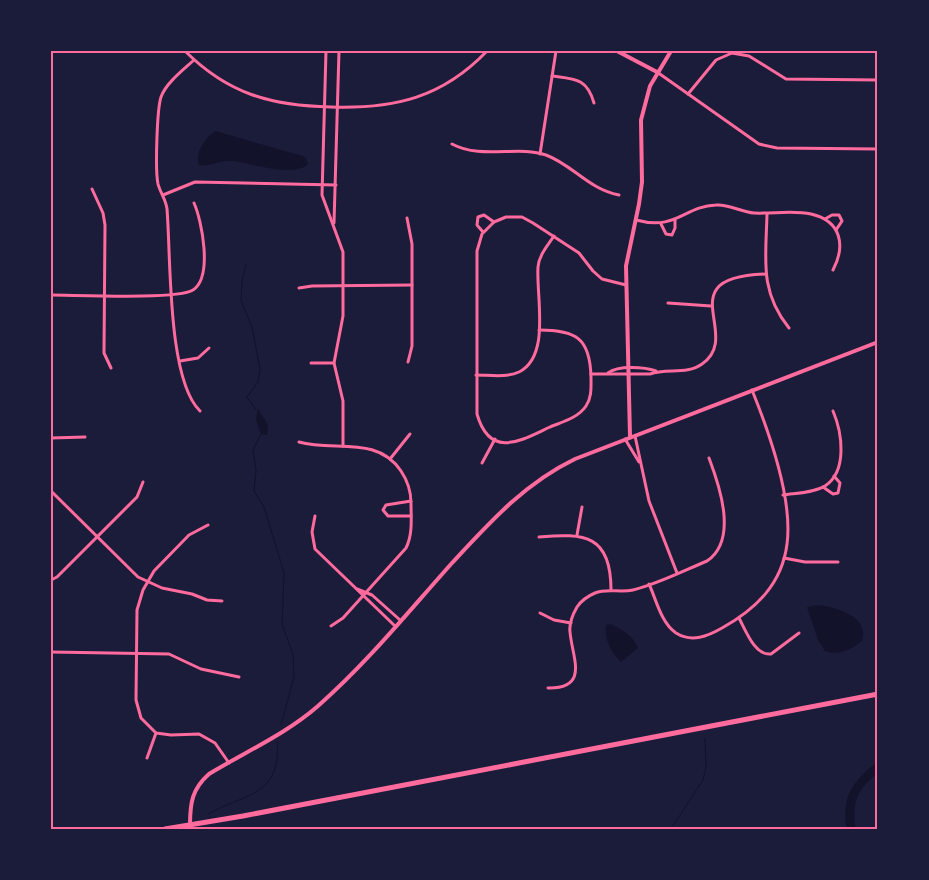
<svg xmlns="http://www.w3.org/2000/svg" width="929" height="880" viewBox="0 0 929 880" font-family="Commissioner,sans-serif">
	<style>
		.water { fill: #12122b }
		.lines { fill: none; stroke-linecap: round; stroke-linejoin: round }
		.stream { stroke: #12122b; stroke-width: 1 }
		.river { stroke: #12122b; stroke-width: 9 }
		.minor { stroke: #ff6b9d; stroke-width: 3 }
		.tertiary { stroke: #ff6b9d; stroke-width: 4 }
		.primary { stroke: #ff6b9d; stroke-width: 5 }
		.neatline { fill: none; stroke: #ff6b9d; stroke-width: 2 }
	</style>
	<rect width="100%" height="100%" fill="#1b1b3a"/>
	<g class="water">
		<path d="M215,131L302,156L306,158L308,164C295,178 250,163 233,161C222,159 210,167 199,165C194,154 205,138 215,131Z"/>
		<path d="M258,409L268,425L267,435L261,434L256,420Z"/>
		<path d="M818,605C835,607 870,616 862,641C852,649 839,656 825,651L818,640L807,607Z"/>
		<path d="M611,624C622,630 633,635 638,648L621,662C611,653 604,638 606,625Z"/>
	</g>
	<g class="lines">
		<g class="stream">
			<path d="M246,265L242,281L241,300L252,327L260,369L258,382L247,397L256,410"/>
			<path d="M261,434L253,450L256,470L254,491L264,507L281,563L284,573L282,624L293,654L294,677L281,725"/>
			<path d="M209,814C233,798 268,798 276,765C278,758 277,749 278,742"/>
			<path d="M671,829L703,780L706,767L705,739"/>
		</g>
		<path class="river" d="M851,829C846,799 855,785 878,767"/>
		<g class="minor">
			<path d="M185,51C228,94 272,106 331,107C394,109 442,98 487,51"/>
			<path d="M326,51L322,195L343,252V316L334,363L343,401V446"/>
			<path d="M194,60C183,70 166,83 161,97C157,109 155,170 158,184C160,192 166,200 167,209C171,256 167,379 200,411"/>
			<path d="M657,72L759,144L777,148L878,149"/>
			<path d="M552,76C575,79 587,78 594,103"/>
			<path d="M688,94L716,60L732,53L749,56L786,79L878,80"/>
			<path d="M452,144C482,160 517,145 546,155C573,165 588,189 619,195"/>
			<path d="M540,154L556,51"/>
			<path d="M92,189L103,213L105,225L104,353L111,368"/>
			<path d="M163,195L195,182L336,185"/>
			<path d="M767,214C766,258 759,291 789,328"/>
			<path d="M407,218L412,244V346L408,362"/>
			<path d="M825,219L832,215H839L842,221L836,230"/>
			<path d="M636,220C677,231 684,206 716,205C729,204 741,212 754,213C772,214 793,210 811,214C841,221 846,245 833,270"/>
			<path d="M334,223L339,51"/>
			<path d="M661,224L666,234L672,235L675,228V220"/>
			<path d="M483,232L477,225L478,217L484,215L494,222"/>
			<path d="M299,288L312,286L412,285"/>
			<path d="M51,295C76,295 177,300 193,290C213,277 202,221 194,203"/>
			<path d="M668,303L711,306"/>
			<path d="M539,330C576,330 590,338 591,377C591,387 592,397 586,406C578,418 562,422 550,427C522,440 490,460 477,414V251L482,234L494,222L506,217H522L533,223L579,253L593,271L602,279L626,285"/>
			<path d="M180,361L198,358L209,348"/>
			<path d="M311,363H334"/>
			<path d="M608,373C618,365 645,367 656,371"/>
			<path d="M591,374H650C667,368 687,375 702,364C744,335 667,277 766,274"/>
			<path d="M476,375C489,375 506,378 519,372C551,356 536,297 538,267C539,255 548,245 554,236"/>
			<path d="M635,436L649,501L677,573"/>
			<path d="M51,438L85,437"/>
			<path d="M625,439L639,462"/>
			<path d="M299,442C334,452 377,435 401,471C407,480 411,492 411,503C411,518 413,534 406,548L343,618L331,626"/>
			<path d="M390,459L410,434"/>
			<path d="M482,463L495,439"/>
			<path d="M823,487L833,494L838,493L840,483L834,476"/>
			<path d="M51,491L138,577L162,588L192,594L207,600L222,601"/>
			<path d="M783,495C796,493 813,493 825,486C848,471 842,432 833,411"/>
			<path d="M315,516L312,532L315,549L395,626"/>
			<path d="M411,516H388L383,510L386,505L411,501"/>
			<path d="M208,525L189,535L154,571L143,590L137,610L136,700L141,718L156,733L171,735L199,734L215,743L229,763"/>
			<path d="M577,535L582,507"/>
			<path d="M539,537C585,533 611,535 611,590"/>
			<path d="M784,558L805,562H838"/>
			<path d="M51,580L57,577L137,497L143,482"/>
			<path d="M649,584C656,599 661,623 676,633C692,643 708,636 722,628C756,609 782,584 787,544C793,499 769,432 752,390"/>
			<path d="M357,589L372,595L400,620"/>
			<path d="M540,613L554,620L571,623"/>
			<path d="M739,618C746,631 755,656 771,654L799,633"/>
			<path d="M51,652L169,654L201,669L239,677"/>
			<path d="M548,688C590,689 572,657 570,632C569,624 573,614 577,607C581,601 588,596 595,593C607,588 620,593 633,590C658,584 683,571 707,561C738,540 720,487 709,458"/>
			<path d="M147,758L156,733"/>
		</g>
		<g class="tertiary">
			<path d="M617,51L657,72"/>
			<path d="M630,437L626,266L639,204L642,182L641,120L650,86L671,51"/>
			<path d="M190,825C190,803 192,789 209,774C245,752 286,734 318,706C367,663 409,611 452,563C490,522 525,483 575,459L878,342"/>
		</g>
		<path class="primary" d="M165,829L243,816L878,694"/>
	</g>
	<rect width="929" height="880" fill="none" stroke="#1b1b3a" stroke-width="105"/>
	<rect x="52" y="52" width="824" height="776" class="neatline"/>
</svg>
